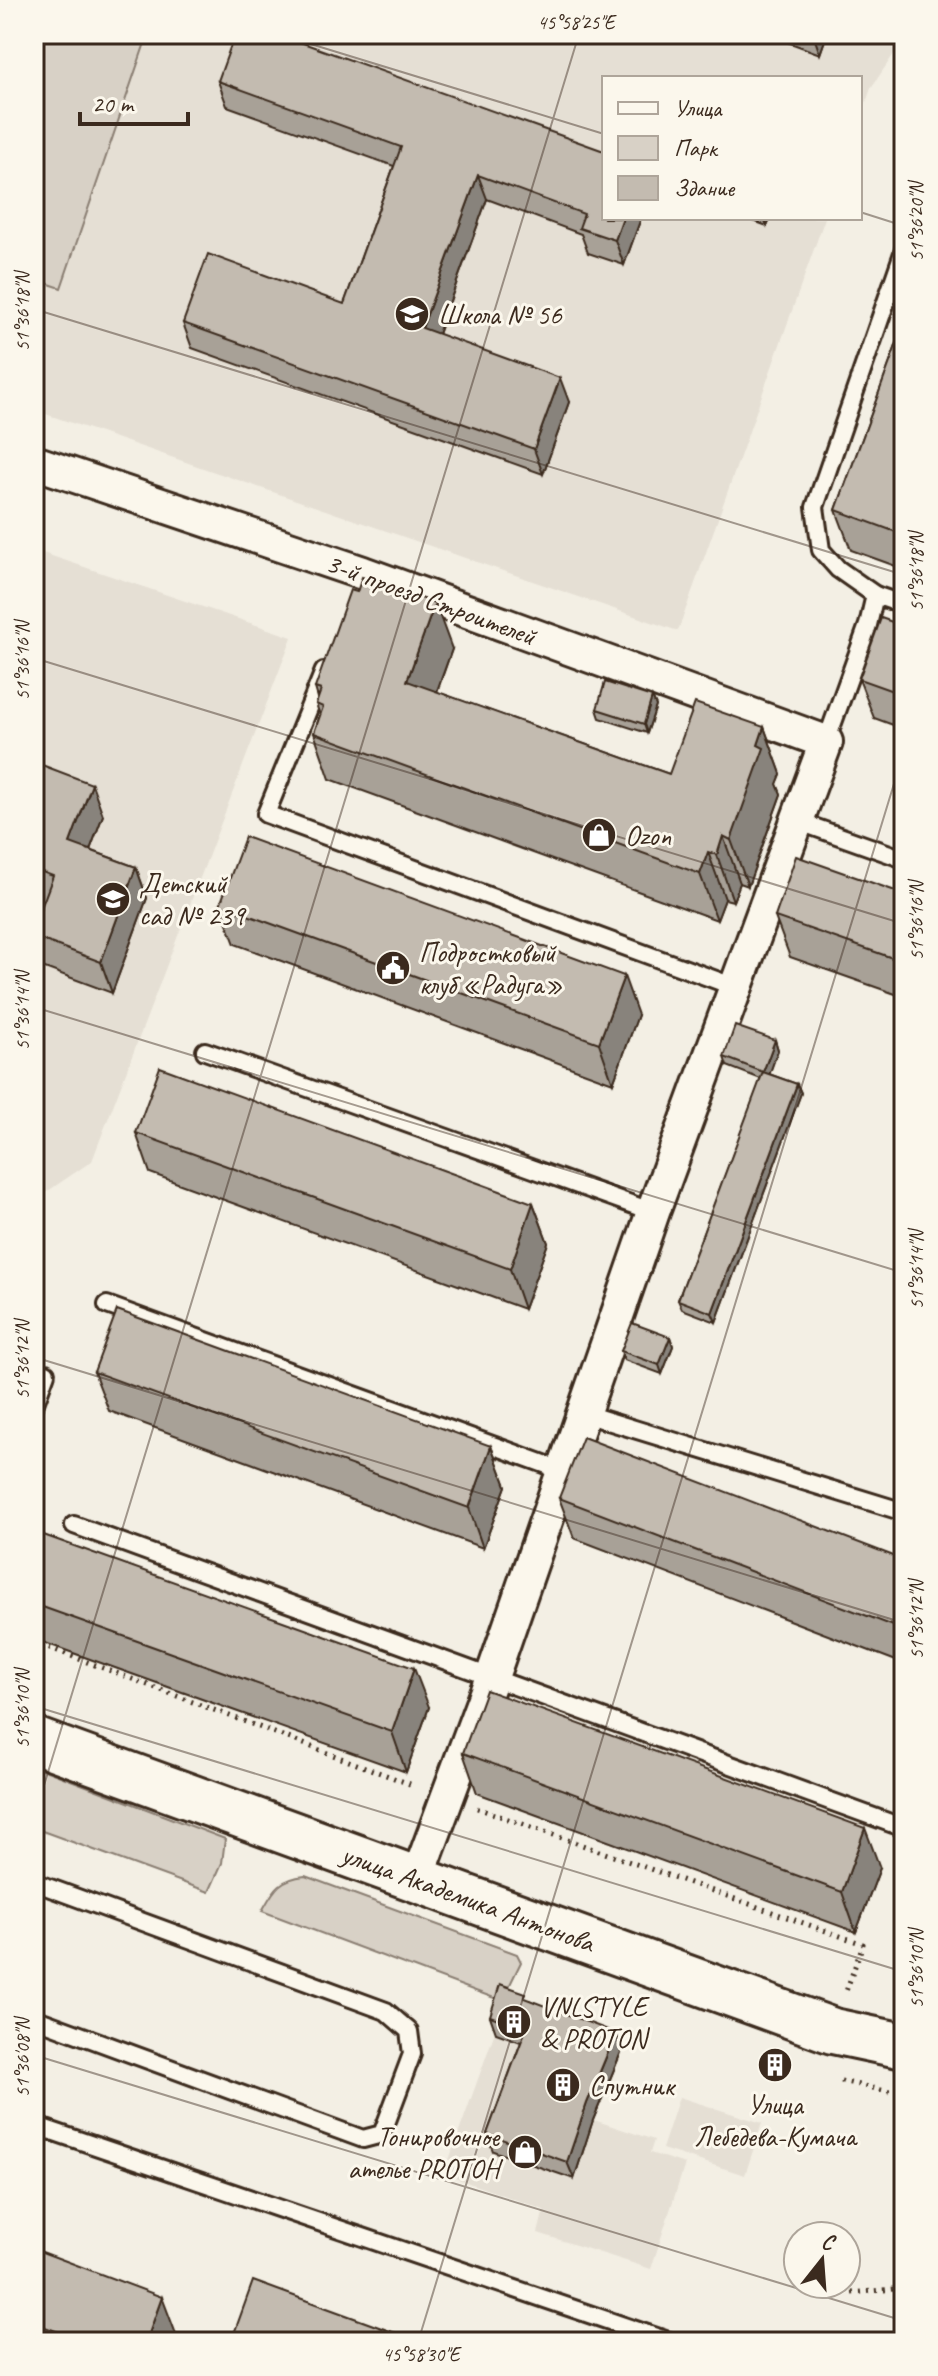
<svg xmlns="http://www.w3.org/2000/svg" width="938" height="2376" viewBox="0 0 938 2376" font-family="Caveat,sans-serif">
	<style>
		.built { fill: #e5dfd4 }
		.green { fill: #d8d1c6; stroke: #8a7e72; stroke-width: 2 }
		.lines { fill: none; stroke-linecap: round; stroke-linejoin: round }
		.service-casing { stroke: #3b2a1e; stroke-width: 22 }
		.minor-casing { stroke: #3b2a1e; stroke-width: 38 }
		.secondary-casing { stroke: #3b2a1e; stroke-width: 50 }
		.path { stroke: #3b2a1e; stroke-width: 5; stroke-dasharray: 2 6; stroke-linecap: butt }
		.service { stroke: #fbf7ec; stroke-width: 16 }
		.minor { stroke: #fbf7ec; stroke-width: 32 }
		.secondary { stroke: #fbf7ec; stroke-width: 44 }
		.wall { fill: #a8a197; stroke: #3b2a1e; stroke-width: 2 }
		.shaded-wall { fill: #88837b; stroke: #3b2a1e; stroke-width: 2 }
		.building { fill: #c3bbb0; stroke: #3b2a1e; stroke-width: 2 }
		.ticks { fill: none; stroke: #3b2a1e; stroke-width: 2; stroke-opacity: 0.45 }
		.labels { text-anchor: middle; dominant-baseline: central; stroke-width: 6; stroke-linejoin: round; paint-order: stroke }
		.poi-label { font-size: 28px; fill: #3b2a1e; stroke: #fbf7ec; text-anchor: start }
		.street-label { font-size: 28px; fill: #3b2a1e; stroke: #fbf7ec }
		.neatline { fill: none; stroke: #3b2a1e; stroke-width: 3 }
		.ticks-label { font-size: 20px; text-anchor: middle; fill: #3b2a1e }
	</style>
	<rect width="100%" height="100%" fill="#f3efe4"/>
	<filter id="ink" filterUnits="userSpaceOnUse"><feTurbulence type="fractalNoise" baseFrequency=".0125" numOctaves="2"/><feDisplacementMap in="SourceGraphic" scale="16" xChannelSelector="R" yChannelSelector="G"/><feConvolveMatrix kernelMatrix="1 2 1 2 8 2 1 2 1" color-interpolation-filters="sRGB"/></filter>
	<g filter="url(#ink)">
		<g class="built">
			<path d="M34,34H904V39L871,88L860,120V78H604V218H825L678,631L34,410Z"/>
			<path d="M34,550L292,637L92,1161L42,1195L34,1191Z"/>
			<path d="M506,2001L622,2050L594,2120L654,2140L650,2153L685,2164L651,2269L538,2233L544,2210L444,2174Z"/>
			<path d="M679,2097L762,2123L745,2175L662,2149Z"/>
		</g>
		<g class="green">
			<path d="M34,34H148L61,288L34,279Z"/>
			<path d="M34,1766L225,1839L222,1863L209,1892L34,1828Z"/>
			<path d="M305,1876L517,1954L521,1962L502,2001L262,1911C274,1890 278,1879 305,1876Z"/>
		</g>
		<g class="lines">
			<g class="service-casing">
				<g id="service">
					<path d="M875,595L904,605"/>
					<path d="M324,671L266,814L735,987"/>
					<path d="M826,742L868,625L875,595L838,569L821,550L815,507L904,250"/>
					<path d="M797,821L904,859"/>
					<path d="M205,1051L653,1212"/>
					<path d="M107,1305L561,1470"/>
					<path d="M34,1406L46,1373"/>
					<path d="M582,1413L904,1512"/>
					<path d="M74,1525L904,1828"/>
					<path d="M34,1882L386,2011L409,2031L412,2054L382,2134L363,2139L34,2018"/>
					<path d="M34,2125L671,2342"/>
				</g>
			</g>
			<g class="minor-casing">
				<path id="minor" d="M34,462L363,573L826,742L653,1212L492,1677L417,1879"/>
			</g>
			<g class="secondary-casing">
				<path id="secondary" d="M34,1740L833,2031L904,2046"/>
			</g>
			<g class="path">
				<path d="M34,1642L415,1786"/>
				<path d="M477,1808L863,1944L845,1994"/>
				<path d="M841,2081L904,2095"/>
				<path d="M852,2293L904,2288"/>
			</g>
			<use href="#service" class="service"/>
			<use href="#minor" class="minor"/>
			<use href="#secondary" class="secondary"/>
		</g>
		<g class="wall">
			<path d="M766,34H827L820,54Z"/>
			<path d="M218,81L641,218L624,265L588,253L581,234L487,199L438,334L569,402L543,474L192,348L183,323L344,304L394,166L227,106Z"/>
			<path d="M745,218H770L767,226Z"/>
			<path d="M904,324V569L851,550L836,510Z"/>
			<path d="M904,626V729L874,718L859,679Z"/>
			<path d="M452,649L437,692L669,774L764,727L781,774L777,784L781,794L748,886L740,883L733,901L725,899L717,920L330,779L314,733L320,715L316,704L318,698L315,688Z"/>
			<path d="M652,697L656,706L647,733L600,718L597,709Z"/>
			<path d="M34,762L103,815L90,850L136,867L147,898L112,993L42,967L34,945V927L44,900L34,896Z"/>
			<path d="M904,894V997L790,957L775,917Z"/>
			<path d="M220,905L638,1015L613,1083L235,944Z"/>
			<path d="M775,1040L778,1050L769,1074L797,1084L801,1093L716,1322L682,1309L678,1300L761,1079L727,1066L724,1057Z"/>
			<path d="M136,1133L533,1203L548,1243L524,1309L150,1173Z"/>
			<path d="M670,1337L673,1346L662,1374L624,1360L621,1351Z"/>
			<path d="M94,1372L491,1446L506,1486L483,1548L109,1411Z"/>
			<path d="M559,1498L904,1560V1664L574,1538Z"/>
			<path d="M34,1545L429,1707L406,1772L34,1639Z"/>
			<path d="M463,1753L880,1868L856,1932L477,1793Z"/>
			<path d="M529,2000L622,2050L593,2120L574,2179L493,2151L487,2134L521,2042L496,2033L490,2016Z"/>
			<path d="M34,2249L179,2342H34Z"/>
		</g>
		<g class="shaded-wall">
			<path d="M813,34H827L820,54Z"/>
			<path d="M478,175L487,199L431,353L422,328Z"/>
			<path d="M623,218H641L624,265L615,240Z"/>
			<path d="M764,218H770L767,226Z"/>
			<path d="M560,378L569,402L543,474L534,449Z"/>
			<path d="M904,511V553L896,532Z"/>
			<path d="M435,603L452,649L424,727L407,681Z"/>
			<path d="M652,697L656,706L647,733L644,724Z"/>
			<path d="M764,727L781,774L777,784L781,794L748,886L731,840L758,745Z"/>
			<path d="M92,784L103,815L81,874L70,843Z"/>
			<path d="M723,836L740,883L733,901L717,855Z"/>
			<path d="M708,852L725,899L717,920L700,874Z"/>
			<path d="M136,867L147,898L112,993L101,962Z"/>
			<path d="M624,976L638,1015L613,1083L599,1043Z"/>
			<path d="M775,1040L778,1050L767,1081L763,1072Z"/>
			<path d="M797,1084L801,1093L716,1322L712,1313Z"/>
			<path d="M533,1203L548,1243L524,1309L510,1269Z"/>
			<path d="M670,1337L673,1346L662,1374L659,1365Z"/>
			<path d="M491,1446L506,1486L483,1548L469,1508Z"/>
			<path d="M414,1668L429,1707L406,1772L392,1732Z"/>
			<path d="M865,1828L880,1868L856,1932L842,1892Z"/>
			<path d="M616,2033L622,2050L593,2120L574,2179L567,2162L587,2103Z"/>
			<path d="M162,2297L179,2342H146Z"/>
		</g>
		<g class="building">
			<path d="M235,34H278L604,151V218H623L615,240L579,228L584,214L478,175L422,328L560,378L534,449L183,323L208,254L344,304L401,147L218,81Z"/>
			<path d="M904,324V511L896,532L836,510Z"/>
			<path d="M362,577L435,603L407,681L669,774L695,703L764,727L758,745L764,748L731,840L723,836L717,855L708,852L700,874L314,733L323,707L316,704L321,690L315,688L350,590L357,592Z"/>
			<path d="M881,618L904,626V695L859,679Z"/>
			<path d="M605,682L652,697L644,724L597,709Z"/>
			<path d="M34,762L92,784L70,843L136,867L101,962L34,937V927L53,876L34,869Z"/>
			<path d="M245,837L624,976L599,1043L220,905Z"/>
			<path d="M796,856L904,894V962L775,917Z"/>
			<path d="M735,1026L775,1040L763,1072L724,1057Z"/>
			<path d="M160,1067L533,1203L510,1269L136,1133Z"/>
			<path d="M763,1072L797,1084L712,1313L678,1300Z"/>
			<path d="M117,1310L491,1446L469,1508L94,1372Z"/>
			<path d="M632,1323L670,1337L659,1365L621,1351Z"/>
			<path d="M583,1437L904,1560V1630L559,1498Z"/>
			<path d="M38,1533L414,1668L392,1732L34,1604V1545Z"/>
			<path d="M486,1690L865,1828L842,1892L463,1753Z"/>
			<path d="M500,1984L526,1993L524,1998L616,2033L587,2103L567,2162L487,2134L526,2029L490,2016Z"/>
			<path d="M34,2249L162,2297L146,2342H86L34,2323Z"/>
			<path d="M253,2281L420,2342H231Z"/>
		</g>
	</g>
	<path class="ticks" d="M278,34L604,134M34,40L36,34M860,212L904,226M34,309L904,575M34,658L904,924M34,1007L904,1273M34,1357L904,1623M34,1706L904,1972M34,1818L579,34M34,2055L904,2321M418,2342L904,751"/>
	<defs>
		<g id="school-disc" transform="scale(1.8)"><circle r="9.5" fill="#3b2a1e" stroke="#fbf7ec"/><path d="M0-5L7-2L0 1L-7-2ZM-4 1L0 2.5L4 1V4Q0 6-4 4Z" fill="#fff"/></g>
		<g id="shop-disc" transform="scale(1.8)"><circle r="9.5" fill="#3b2a1e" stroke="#fbf7ec"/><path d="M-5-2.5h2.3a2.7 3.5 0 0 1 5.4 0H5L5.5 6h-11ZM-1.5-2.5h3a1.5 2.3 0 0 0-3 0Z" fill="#fff"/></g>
		<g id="civic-disc" transform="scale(1.8)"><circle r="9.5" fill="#3b2a1e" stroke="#fbf7ec"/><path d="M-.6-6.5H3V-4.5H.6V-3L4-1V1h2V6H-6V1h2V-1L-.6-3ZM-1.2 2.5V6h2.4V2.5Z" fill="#fff"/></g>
		<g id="building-disc" transform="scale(1.8)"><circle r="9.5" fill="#3b2a1e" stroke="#fbf7ec"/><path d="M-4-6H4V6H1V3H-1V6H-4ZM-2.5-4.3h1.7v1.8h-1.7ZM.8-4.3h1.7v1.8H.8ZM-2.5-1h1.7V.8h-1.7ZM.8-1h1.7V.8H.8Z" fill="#fff"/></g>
	</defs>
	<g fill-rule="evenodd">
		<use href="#school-disc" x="412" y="314"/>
		<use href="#shop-disc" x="599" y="835"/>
		<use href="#school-disc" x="113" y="899"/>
		<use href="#civic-disc" x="393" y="968"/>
		<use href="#building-disc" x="514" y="2022"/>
		<use href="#building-disc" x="775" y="2065"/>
		<use href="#building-disc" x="563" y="2085"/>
		<use href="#shop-disc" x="525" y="2152"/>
	</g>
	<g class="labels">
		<g class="poi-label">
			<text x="438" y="314">Школа № 56</text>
			<text x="625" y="835">Ozon</text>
			<text x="139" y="883">Детский<tspan x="139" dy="32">сад № 239</tspan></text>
			<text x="419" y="952">Подростковый<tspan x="419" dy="32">клуб «Радуга»</tspan></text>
			<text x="540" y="2006">VNLSTYLE<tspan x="540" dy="32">&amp; PROTON</tspan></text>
			<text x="589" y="2085">Спутник</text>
			<text x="775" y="2104" text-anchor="middle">Улица<tspan x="775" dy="32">Лебедева-Кумача</tspan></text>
			<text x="499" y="2136" text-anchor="end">Тонировочное<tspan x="499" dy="32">ателье PROTOH</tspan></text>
		</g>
		<g class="street-label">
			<text transform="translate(431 599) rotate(20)">3-й проезд Строителей</text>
			<text transform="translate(468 1898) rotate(20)">улица Академика Антонова</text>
		</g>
	</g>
	<rect width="938" height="2376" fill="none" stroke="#fbf7ec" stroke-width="88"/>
	<rect x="602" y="76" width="260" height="144" fill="#fbf7ec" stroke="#aea59a" stroke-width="2"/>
	<rect x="618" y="102" width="40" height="12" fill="#fbf7ec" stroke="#aea59a" stroke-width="2"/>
	<text x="674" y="116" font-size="24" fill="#3b2a1e">Улица</text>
	<rect x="618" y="136" width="40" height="24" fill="#d8d1c6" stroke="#aea59a" stroke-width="2"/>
	<text x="674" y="156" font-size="24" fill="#3b2a1e">Парк</text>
	<rect x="618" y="176" width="40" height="24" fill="#c3bbb0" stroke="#aea59a" stroke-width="2"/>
	<text x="674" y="196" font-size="24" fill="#3b2a1e">Здание</text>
	<g transform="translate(822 2260) rotate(17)"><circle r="38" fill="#fbf7ec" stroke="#aea59a" stroke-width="2"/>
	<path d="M0-6L14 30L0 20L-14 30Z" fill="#3b2a1e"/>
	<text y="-12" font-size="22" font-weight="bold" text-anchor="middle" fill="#3b2a1e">С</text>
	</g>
	<path d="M80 112v12h108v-12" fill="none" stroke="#3b2a1e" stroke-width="4"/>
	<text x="92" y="112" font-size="24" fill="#3b2a1e" stroke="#fbf7ec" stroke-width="6" paint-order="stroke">20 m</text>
	<rect x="44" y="44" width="850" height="2288" class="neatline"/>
	<g class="ticks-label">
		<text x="576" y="29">45°58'25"E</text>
		<text transform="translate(916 222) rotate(-90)" y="7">51°36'20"N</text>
		<text transform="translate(22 312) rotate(-90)" y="7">51°36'18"N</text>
		<text transform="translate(916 572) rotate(-90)" y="7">51°36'18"N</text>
		<text transform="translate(22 661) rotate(-90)" y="7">51°36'16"N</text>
		<text transform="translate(916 921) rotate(-90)" y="7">51°36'16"N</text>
		<text transform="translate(22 1011) rotate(-90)" y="7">51°36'14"N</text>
		<text transform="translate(916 1270) rotate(-90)" y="7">51°36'14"N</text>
		<text transform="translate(22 1360) rotate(-90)" y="7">51°36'12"N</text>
		<text transform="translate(916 1620) rotate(-90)" y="7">51°36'12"N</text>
		<text transform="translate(22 1709) rotate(-90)" y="7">51°36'10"N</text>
		<text transform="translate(916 1969) rotate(-90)" y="7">51°36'10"N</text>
		<text transform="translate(22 2058) rotate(-90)" y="7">51°36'08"N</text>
		<text x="421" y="2361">45°58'30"E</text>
	</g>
</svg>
